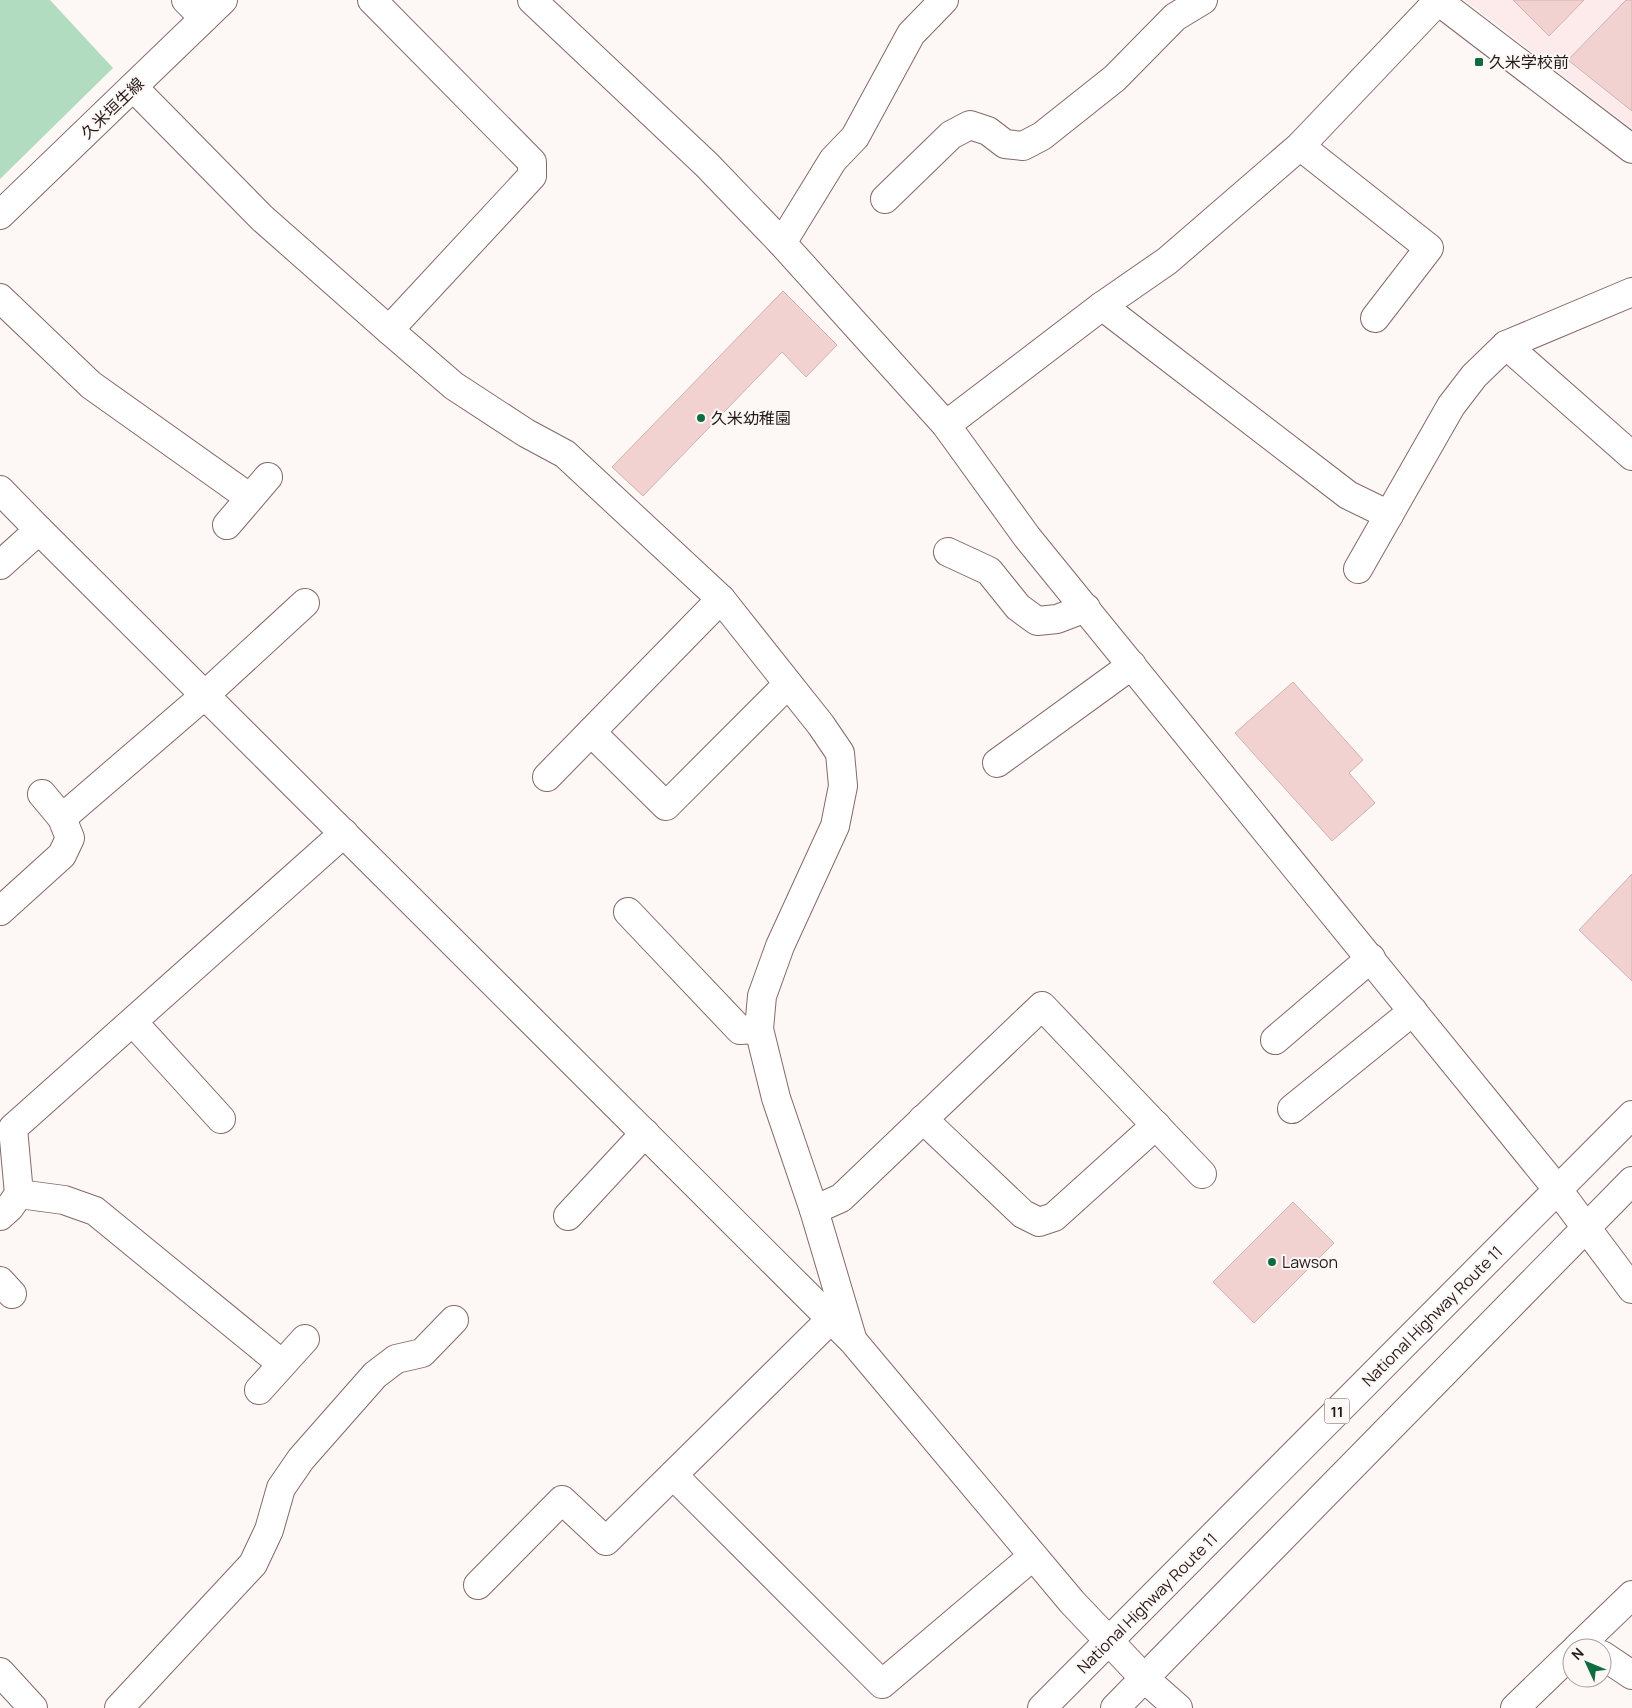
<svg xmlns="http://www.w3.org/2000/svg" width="1632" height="1708" viewBox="0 0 1632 1708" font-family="Manrope,'Noto Sans JP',sans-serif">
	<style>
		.built { fill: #fcebea }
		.green { fill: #b1dcc0 }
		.building { fill: #f2d2d0; stroke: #d0b2b0 }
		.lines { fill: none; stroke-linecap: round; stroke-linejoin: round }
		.street-casing { stroke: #856967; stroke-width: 30 }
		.secondary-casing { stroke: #856967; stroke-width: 30 }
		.primary-casing { stroke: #856967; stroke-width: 30 }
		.highway-casing { stroke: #856967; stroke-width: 30 }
		.street { stroke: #fff; stroke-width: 28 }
		.secondary { stroke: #fff; stroke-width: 28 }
		.primary { stroke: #fff; stroke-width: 28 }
		.highway { stroke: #fff; stroke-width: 28 }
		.poi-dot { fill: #0f6c40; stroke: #fdf7f6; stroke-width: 2 }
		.labels { text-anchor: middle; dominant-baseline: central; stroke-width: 4; stroke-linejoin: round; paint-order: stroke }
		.shield { fill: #fdf7f6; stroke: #665c5c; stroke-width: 1 }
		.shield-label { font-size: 15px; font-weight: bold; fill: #251a1a }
		.poi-label { font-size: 16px; fill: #251a1a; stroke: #fdf7f6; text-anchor: start }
		.street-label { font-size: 16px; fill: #251a1a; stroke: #fdf7f6 }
	</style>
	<rect width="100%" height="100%" fill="#fdf7f6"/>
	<path class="built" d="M1465,0H1632V129Z"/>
	<path class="green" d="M0,0H50L113,68L0,179Z"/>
	<g class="building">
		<path d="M1513,0H1584L1549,36Z"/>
		<path d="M1626,0H1632V111L1568,60Z"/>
		<path d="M783,291L837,345L806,377L782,352L643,496L612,467Z"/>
		<path d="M1293,682L1363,760L1349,773L1375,803L1332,841L1235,733Z"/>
		<path d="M1632,874V981L1579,930Z"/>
		<path d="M1293,1202L1334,1243L1254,1323L1213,1282Z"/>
	</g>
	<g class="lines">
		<g class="street-casing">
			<g id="street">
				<path d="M186,0L204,18"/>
				<path d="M372,0L532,162V176L389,330"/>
				<path d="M532,0L707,165L782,243L946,425L1027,537L1558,1190L1632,1289"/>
				<path d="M133,87L262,218L389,330L454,386L526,433L565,454L721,599L821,725L840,753L843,786L835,826L780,946L762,996L759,1029L776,1098L814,1210L852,1338"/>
				<path d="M1300,146L1429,248L1375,318"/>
				<path d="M885,199L951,135L970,125L988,131L1005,144L1023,146L1042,136L1115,78L1175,17L1203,0"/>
				<path d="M782,243L833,160L855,137L911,34L944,0"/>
				<path d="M0,298L91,385L250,498"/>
				<path d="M1102,306L1348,495L1389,515"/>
				<path d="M1506,345L1632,456"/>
				<path d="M946,425L1102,306L1167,261L1300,146L1438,1"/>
				<path d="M227,525L268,477"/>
				<path d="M39,530L853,1341L1072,1602L1144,1678L1178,1708"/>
				<path d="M948,552L989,571L1018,607L1037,621L1057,619L1086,608"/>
				<path d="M1358,569L1451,406L1474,376L1506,345L1632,292"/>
				<path d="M591,732L666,806L788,684"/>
				<path d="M997,763L1132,665"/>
				<path d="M547,777L721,599"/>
				<path d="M62,818L205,695L305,603"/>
				<path d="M0,911L62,855L70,838L62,818L42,794"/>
				<path d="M628,912L740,1030L759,1029"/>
				<path d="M133,1022L221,1119"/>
				<path d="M1275,1040L1371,958"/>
				<path d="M1292,1109L1413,1011"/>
				<path d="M923,1119L1023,1214L1039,1222L1054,1217L1156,1125"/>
				<path d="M19,1194L64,1200L95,1211L282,1364"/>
				<path d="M814,1210L841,1198L1042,1006L1202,1174"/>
				<path d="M0,1216L10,1207L19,1194L13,1128L344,833"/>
				<path d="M568,1216L645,1133"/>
				<path d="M0,1281L12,1294"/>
				<path d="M259,1390L305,1339"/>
				<path d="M673,1475L882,1684L1033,1556"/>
				<path d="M478,1585L562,1500L606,1541L831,1319"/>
				<path d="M1577,1648L1632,1595"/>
				<path d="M1602,1655L1632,1675"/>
				<path d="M0,1672L33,1708"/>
				<path d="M119,1708L253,1564L269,1530L281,1488L301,1459L375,1375L396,1359L422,1353L454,1320"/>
				<path d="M1515,1708L1572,1653"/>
			</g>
		</g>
		<g class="secondary-casing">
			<g id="secondary">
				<path d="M0,215L223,0"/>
				<path d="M0,490L39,530L0,565"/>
			</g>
		</g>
		<g class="primary-casing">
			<path id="primary" d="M1437,0L1632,149"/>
		</g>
		<g class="highway-casing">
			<g id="highway">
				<path d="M1042,1708L1632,1115"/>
				<path d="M1115,1708L1632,1181"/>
			</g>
		</g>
		<use href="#street" class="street"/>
		<use href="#secondary" class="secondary"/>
		<use href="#primary" class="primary"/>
		<use href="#highway" class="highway"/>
	</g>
	<g class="poi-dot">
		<rect x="1474" y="57" width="10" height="10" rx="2.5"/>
		<circle cx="701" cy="418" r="5"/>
		<circle cx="1272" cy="1262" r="5"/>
	</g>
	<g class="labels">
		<rect class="shield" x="1324.5" y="1398.5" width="25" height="25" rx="4"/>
		<g class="shield-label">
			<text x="1337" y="1411">11</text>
		</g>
		<g class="poi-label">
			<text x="1489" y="62">久米学校前</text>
			<text x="711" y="418">久米幼稚園</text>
			<text x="1282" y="1262">Lawson</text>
		</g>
		<g class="street-label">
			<text transform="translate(112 108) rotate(-44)">久米垣生線</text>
			<text transform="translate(1432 1316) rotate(-45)">National Highway Route 11</text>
			<text transform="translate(1147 1603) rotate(-45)">National Highway Route 11</text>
		</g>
	</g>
	<g transform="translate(1587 1663) rotate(314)"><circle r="24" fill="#fdf7f6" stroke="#a79f9e"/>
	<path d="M0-4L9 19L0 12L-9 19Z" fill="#0f6c40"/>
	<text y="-8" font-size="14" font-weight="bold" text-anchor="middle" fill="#251a1a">N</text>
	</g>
</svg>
